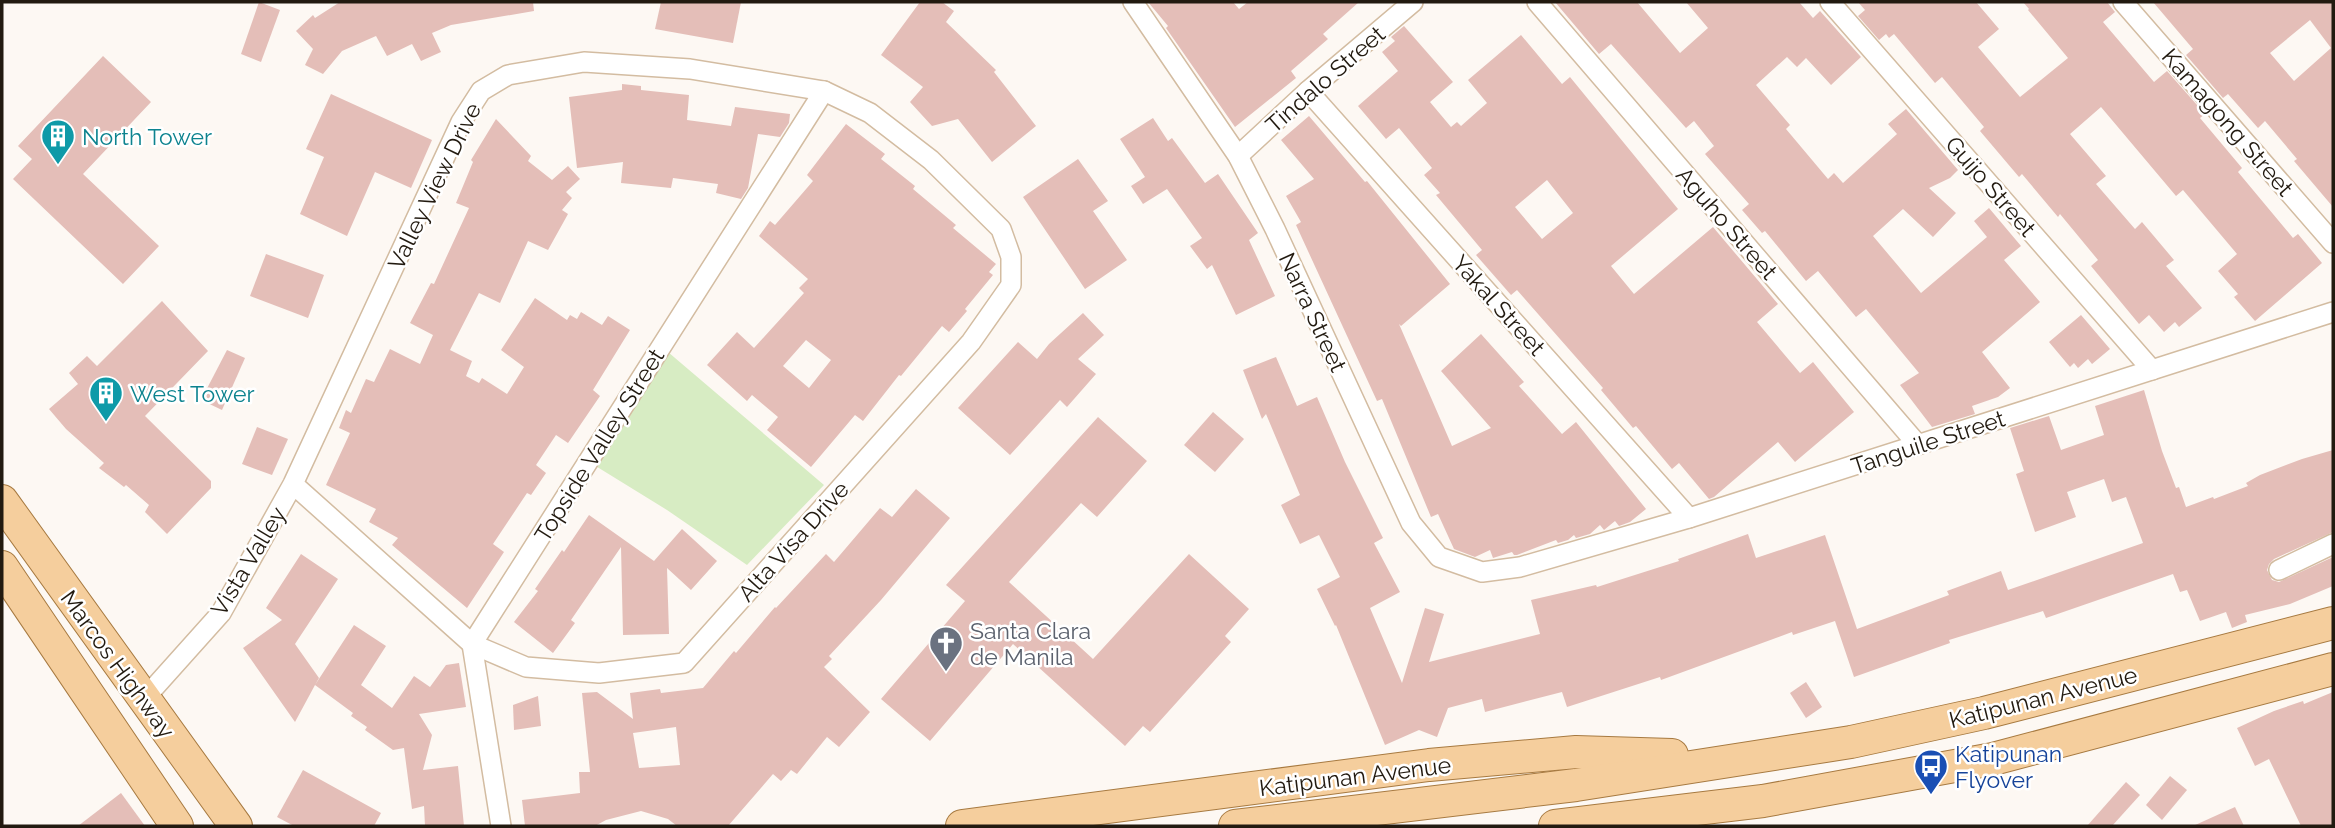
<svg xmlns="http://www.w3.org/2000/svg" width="2335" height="828" viewBox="0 0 2335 828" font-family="Raleway,sans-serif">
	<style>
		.green { fill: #d7ecc3 }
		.building { fill: #e4beb8; fill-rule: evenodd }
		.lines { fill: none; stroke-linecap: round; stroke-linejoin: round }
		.street-casing { stroke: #d3bca1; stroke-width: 22 }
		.primary-casing { stroke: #a77a41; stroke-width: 34 }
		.street { stroke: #fff; stroke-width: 19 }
		.primary { stroke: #f5ce9d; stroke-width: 32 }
		.labels { text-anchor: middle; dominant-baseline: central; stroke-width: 5; stroke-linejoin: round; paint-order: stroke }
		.street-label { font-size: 23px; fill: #221a10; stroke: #fff }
		.culture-label { font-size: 23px; fill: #0d838f; stroke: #fff; text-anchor: start }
		.worship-label { font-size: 23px; fill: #5b616d; stroke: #fff; text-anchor: start }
		.transit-label { font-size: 23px; fill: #164399; stroke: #fff; text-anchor: start }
	</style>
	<rect width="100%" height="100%" fill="#fdf8f3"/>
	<path class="green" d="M668,352L824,485L747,565L667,510L594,465Z"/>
	<g class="building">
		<path d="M259,2L280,10L261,62L241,54Z"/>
		<path d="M340,2H533L534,11L451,25L432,33L441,52L421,61L412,44L387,56L376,36L342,51L323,74L305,65L313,49L296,31L313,15L315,18Z"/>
		<path d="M661,2H741L733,43L655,29Z"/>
		<path d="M920,2H942L954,11L946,22L996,70L994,72L1036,126L992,162L958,119L932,126L910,102L923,87L881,55Z"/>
		<path d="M1148,2H1233L1239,9L1248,2H1359L1323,34L1328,39L1291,71L1296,78L1235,127L1166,28L1168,26Z"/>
		<path d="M1555,2H1637L1680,53L1708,28L1686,2H1799L1813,18L1820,11L1861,57L1831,85L1806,58L1797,67L1787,57L1756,85L1790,125L1786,129L1828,179L1834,173L1843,183L1897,134L1888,124L1906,109L1958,170L1950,178L1929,188L1956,213L1933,237L1903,209L1873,236L1921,293L1987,237L1974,221L1989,208L2021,246L2004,260L2040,302L1982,352L2010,388L1998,397L1972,406L1975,414L1932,427L1900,385L1919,373L1866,309L1856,317L1818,271L1806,281L1765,231L1762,233L1742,210L1749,204L1705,154L1714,146L1694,121L1686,128L1611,44L1599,54Z"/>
		<path d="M1858,2H1976L1999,29L1978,47L2020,97L2068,58L2028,10L2029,9L2023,2H2107L2115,12L2103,22L2154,82L2167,71L2205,114L2200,118L2242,168L2238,172L2293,238L2298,234L2322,263L2255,321L2234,297L2238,294L2218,271L2237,254L2183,190L2176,196L2101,107L2070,134L2106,176L2096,184L2135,229L2142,222L2174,260L2166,266L2202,308L2179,327L2175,322L2164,332L2149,315L2139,324L2091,266L2098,260L2060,214L2058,217L2022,174L2019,177L1980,131L1984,127L1942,77L1935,83L1894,34L1889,38L1886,34L1879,40L1858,16L1865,10Z"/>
		<path d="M2153,2H2333V207L2294,161L2297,159L2265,121L2258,128L2228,94L2223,98L2186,55L2193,49ZM2310,20L2331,48L2294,81L2270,53Z"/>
		<path d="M1404,26L1453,82L1430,102L1451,127L1457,122L1461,126L1487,103L1468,80L1521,35L1562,84L1570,77L1678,209L1611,266L1634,294L1713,227L1778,304L1757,322L1800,373L1813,362L1854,412L1795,462L1778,442L1714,497L1709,499L1679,463L1672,469L1636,426L1633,428L1601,390L1603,388L1517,290L1511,295L1476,255L1482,250L1436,195L1440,193L1424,175L1432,168L1399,128L1386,139L1358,106L1398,71L1382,52L1395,41L1391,37ZM1547,180L1573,213L1542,239L1515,207Z"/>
		<path d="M103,56L151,102L83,174L159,246L123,284L13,179L32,159L18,146Z"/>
		<path d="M622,84L641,86V90L689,95L687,120L731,126L735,107L790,114L789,123L780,137L758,134L748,188L741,199L716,193L718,184L673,178L671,188L621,183L623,162L577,168L569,97L622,90Z"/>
		<path d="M331,94L432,140L411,188L375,172L347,236L300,214L324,157L306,149Z"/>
		<path d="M1309,116L1365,182L1367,181L1450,284L1401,326L1399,324L1452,446L1491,428L1441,371L1481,334L1524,382L1519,386L1562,434L1576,422L1646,509L1630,522L1619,526L1615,521L1604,530L1600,525L1590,534L1576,538L1574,535L1568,540L1558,543L1556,540L1517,555H1514L1512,552L1493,558L1490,550L1475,557L1454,549L1438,514L1431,517L1382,399L1377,401L1296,225L1301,222L1286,196L1314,179L1281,140Z"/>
		<path d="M1153,118L1168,141L1172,138L1205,183L1218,174L1258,233L1249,240L1275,296L1236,315L1212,265L1207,269L1190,246L1202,238L1167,189L1143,204L1131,186L1145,177L1120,139Z"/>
		<path d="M496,119L531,156L528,161L552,180L568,166L580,179L566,192L572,198L562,210L568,214L548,250L528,241L500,303L479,293L450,350L472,361L466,376L479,383L482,378L507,394L524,367L501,350L535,298L567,320L570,315L577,319L581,312L602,325L608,316L630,330L593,390L600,396L568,443L556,435L536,465L546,473L531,495L527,493L493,544L504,552L467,608L392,545L398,538L369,522L376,509L326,485L350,433L339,428L346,410L351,413L366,379L374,382L390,349L420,364L433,335L410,323L431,283L434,284L469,208L456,203L473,162L471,160Z"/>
		<path d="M846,124L885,154L881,159L915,186L913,189L956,225L953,228L996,264L989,272L993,275L965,309L967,311L949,332L942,326L901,376L899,375L863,421L855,415L811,467L767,430L778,417L752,395L747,401L707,365L737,332L754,348L804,293L799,288L808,279L759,236L770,221L775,225L813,181L807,175ZM806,340L831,360L809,388L783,366Z"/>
		<path d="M1078,159L1108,201L1093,211L1127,260L1085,289L1023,197Z"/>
		<path d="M266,254L324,275L308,318L250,296Z"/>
		<path d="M162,301L208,351L145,416L211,481V488L167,534L145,512L149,505L126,485L124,487L99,468L104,463L66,429L49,409L78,384L69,373L87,356L97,366Z"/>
		<path d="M1083,313L1104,335L1078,359L1096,374L1067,407L1060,400L1010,455L958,408L1018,342L1037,359L1049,344Z"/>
		<path d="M2081,315L2110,349L2092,364L2088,359L2078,368L2074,363L2070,367L2049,342Z"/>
		<path d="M227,350L245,358L222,410L201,400Z"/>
		<path d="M1276,357L1297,406L1317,397L1345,462L1383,538L1374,543L1400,592L1370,608L1402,683L1425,608L1444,614L1429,662L1540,634L1531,600L1596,585L1597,587L1679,561L1678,559L1748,534L1756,558L1825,535L1857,629L1949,595L1947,591L2001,571L2008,590L2143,543L2126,497L2112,502L2104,479L2067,492L2076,517L2035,532L2016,474L2024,471L2010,428L2049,416L2061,450L2104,435L2095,406L2144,390L2162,451L2176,488L2179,487L2186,507L2213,497L2214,499L2248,486L2246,483L2260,475L2302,459L2333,450V532L2274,559L2269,564L2267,570L2272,580L2279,582L2333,557V586L2290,604L2245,615L2247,622L2232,628L2226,612L2200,621L2187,590L2180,592L2173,574L2046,618L2043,611L1949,640L1950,643L1854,677L1835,621L1793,635L1792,632L1661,680L1660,677L1567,707L1562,692L1485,712L1482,699L1448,708L1437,737L1419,730L1385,745L1336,625L1335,626L1317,589L1340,577L1319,535L1300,544L1281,505L1300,495L1266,414L1262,419L1243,370Z"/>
		<path d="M1213,412L1244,439L1215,472L1184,445Z"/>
		<path d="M1098,417L1147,461L1097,517L1081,503L1009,582L1093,659L1189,554L1249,609L1225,636L1231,642L1150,732L1143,726L1125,746L1013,644L930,741L881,699L965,601L946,585Z"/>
		<path d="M257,427L288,439L272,475L242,464Z"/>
		<path d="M916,489L950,518L881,600L829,656L832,659L824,667L870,712L839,747L827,737L797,774L791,770L781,781L773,774L728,826H677L668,819L641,811L606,820L595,826H525L522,800L580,793L579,772H590L582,693L597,692L633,719L630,693L660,689L661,693L703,688L734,651L736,653L775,607L776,608L826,554L834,562L880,508L892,517ZM676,727L680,765L639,768L633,733Z"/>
		<path d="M589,515L654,561L682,529L717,561L691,590L667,568L669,634L623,635L621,547L571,620L575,623L553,653L514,622L538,591L535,589L562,550L564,552Z"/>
		<path d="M301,554L338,579L295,644L319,678L315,685L354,625L386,646L361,685L392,708L414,676L430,687L446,665L459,663L466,707L419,714L432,735L423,770L458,766L464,826H425L424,806L412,809L404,748L393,750L365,730L367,727L351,716L353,713L315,685L295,722L243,648L282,620L266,608Z"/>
		<path d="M1806,682L1822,707L1806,718L1790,693Z"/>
		<path d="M2333,692V826H2301L2269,759L2255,766L2237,728L2274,711L2303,701L2304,704Z"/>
		<path d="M538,696L541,726L514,730L513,705Z"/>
		<path d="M303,770L381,813L374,826H294L277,817Z"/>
		<path d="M2170,776L2187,790L2162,820L2146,805Z"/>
		<path d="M2126,782L2140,795L2112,826H2087Z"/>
		<path d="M121,793L145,826H78Z"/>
		<path d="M2235,807L2244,826H2193Z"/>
	</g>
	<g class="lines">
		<g class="street-casing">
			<g id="street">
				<path d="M1133,2L1238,156L1275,229L1411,523L1439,557L1482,572L1520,567L1689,518L2333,312"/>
				<path d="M1537,2L1918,445"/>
				<path d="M1830,2L2152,370"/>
				<path d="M2123,2L2333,243"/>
				<path d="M1308,91L1689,518"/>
				<path d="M1238,156L1308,91L1413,2"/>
				<path d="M2279,570L2333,544"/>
				<path d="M144,699L221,613L293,484L461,122L481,91L508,75L584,62L690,69L824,91L870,113L931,160L1001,229L1011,257V285L971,342L684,663L599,673L526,667L472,644L293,484"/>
				<path d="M501,826L472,644L824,91"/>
			</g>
		</g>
		<g class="primary-casing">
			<g id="primary">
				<path d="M2,501L236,826"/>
				<path d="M2,567L177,826"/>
				<path d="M962,826L1429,765L1576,752L1672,755"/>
				<path d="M1235,826L1576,785L1851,742L1984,713L2333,623"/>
				<path d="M1555,826L1763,801L1993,759L2333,669"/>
			</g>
		</g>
		<use href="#street" class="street"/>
		<use href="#primary" class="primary"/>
	</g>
	<defs>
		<g id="building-pin" transform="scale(1.75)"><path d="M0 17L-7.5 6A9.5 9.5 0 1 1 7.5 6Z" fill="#0f9aa8" stroke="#fff"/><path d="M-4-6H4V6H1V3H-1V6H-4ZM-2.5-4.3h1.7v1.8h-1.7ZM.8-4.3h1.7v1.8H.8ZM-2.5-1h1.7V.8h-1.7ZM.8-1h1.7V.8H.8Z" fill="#fff"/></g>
		<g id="church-pin" transform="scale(1.75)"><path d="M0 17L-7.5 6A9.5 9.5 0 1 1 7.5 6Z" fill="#6b7280" stroke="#fff"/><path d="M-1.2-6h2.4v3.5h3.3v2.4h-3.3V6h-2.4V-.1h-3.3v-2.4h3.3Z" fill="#fff"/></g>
		<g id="bus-pin" transform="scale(1.75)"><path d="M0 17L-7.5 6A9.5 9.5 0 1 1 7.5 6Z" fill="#1a4fb4" stroke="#fff"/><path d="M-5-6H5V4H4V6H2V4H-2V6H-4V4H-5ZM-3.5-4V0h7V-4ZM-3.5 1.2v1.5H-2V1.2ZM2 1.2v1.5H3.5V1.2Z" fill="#fff"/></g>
	</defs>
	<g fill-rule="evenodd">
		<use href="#building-pin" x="58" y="136"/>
		<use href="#building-pin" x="106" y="393"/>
		<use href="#church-pin" x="946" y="643"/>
		<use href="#bus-pin" x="1931" y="766"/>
	</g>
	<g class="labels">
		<g class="street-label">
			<text transform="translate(1325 79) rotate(-41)">Tindalo Street</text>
			<text transform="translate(2228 122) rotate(49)">Kamagong Street</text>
			<text transform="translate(434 186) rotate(-64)">Valley View Drive</text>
			<text transform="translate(1991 186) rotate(49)">Guijo Street</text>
			<text transform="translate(1727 223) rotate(49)">Aguho Street</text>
			<text transform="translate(1499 305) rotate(48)">Yakal Street</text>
			<text transform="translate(1313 312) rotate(65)">Narra Street</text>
			<text transform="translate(1928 442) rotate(-18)">Tanguile Street</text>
			<text transform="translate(599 445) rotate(-58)">Topside Valley Street</text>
			<text transform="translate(793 541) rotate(-48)">Alta Visa Drive</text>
			<text transform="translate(248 561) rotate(-59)">Vista Valley</text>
			<text transform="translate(118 664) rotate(54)">Marcos Highway</text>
			<text transform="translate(2043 697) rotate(-14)">Katipunan Avenue</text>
			<text transform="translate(1355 776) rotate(-7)">Katipunan Avenue</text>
		</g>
		<g class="culture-label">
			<text x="82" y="136">North Tower</text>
			<text x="130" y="393">West Tower</text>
		</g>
		<g class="worship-label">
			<text x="970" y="630">Santa Clara<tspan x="970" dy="26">de Manila</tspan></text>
		</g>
		<g class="transit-label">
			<text x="1955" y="753">Katipunan<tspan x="1955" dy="26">Flyover</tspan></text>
		</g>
	</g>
	<rect width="2335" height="828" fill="none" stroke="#221a10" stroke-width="7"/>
</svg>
